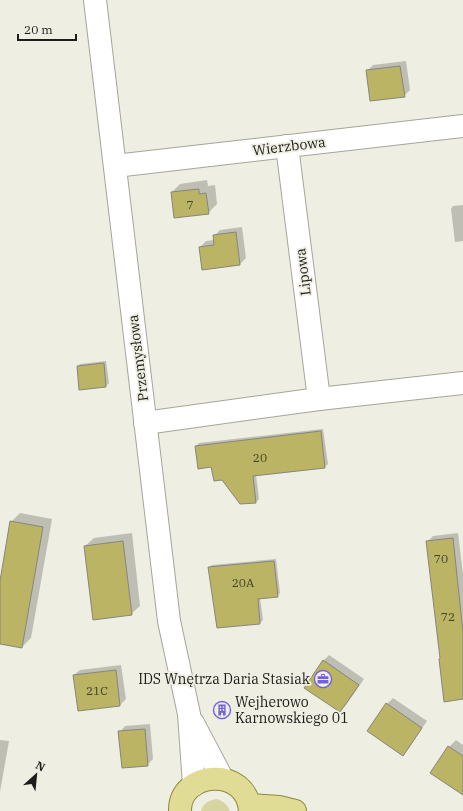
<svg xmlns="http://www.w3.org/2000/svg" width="463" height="811" viewBox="0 0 463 811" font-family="'IBM Plex Serif',serif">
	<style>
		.green { fill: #d6d4a0 }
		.shadow { fill: #0003 }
		.building { fill: #bab464; stroke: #87867c }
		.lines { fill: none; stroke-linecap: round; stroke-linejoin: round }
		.minor-casing { stroke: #a5a59b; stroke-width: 24 }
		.major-casing { stroke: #8f893c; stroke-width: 24 }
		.minor { stroke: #fff; stroke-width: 22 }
		.major { stroke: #e0db95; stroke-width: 22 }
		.labels { text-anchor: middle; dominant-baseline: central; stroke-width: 3.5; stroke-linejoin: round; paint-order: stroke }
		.number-label { font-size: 12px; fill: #44432c }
		.street-label { font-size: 14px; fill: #1d1d19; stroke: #eeeee3 }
		.poi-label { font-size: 14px; fill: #1d1d19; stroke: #eeeee3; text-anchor: end }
	</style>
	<rect width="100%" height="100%" fill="#eeeee3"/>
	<path class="green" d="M217,799C224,802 227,804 230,811H201C203,803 209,800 217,799Z"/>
	<g class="shadow">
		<path d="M406,61L410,90L404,96L367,71L373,65Z"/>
		<path d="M207,180L208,186L215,185L217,204L208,213L172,192L180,184Z"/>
		<path d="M463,205V241L455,242L451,209L453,206Z"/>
		<path d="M242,227L246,258L240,264L200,247L206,241L214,240V236L220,230Z"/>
		<path d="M106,361L109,383L106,386L78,367L80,364Z"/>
		<path d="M323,429L328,464L325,467L256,475L259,499L256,502L241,503L196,446L199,443Z"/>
		<path d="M20,513L52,519L31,638L22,647L0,643V587L11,522Z"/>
		<path d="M132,533L140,606L131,614L85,546L94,538Z"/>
		<path d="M458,533L463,574V698L441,657L427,542L433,536Z"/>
		<path d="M276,559L280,593L277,596L260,598L263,620L260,623L217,627L209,568L212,565Z"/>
		<path d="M329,655L364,679L346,705L340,711L324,660Z"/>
		<path d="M121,665L126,699L120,705L74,675L80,670Z"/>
		<path d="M393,698L427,721L409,748L403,754L387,704Z"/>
		<path d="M150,724L153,759L147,765L120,732L125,726Z"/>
		<path d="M0,740L9,741L0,792Z"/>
		<path d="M456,740L463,745V794L431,772L450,746Z"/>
	</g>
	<g class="building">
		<path d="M400,66L405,97L370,101L366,70Z"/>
		<path d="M199,189V194L206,193L209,214L174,218L171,192Z"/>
		<path d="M236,232L240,265L202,270L199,247L214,245L213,235Z"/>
		<path d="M104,363L106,387L79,390L77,366Z"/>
		<path d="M321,431L325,468L253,476L256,503L240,504L222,480L214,481L211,467L198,469L195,446Z"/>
		<path d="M10,521L43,527L22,648L0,644V581Z"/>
		<path d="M453,538L463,632V699L444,702L439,659L440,658L426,541Z"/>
		<path d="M123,541L132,615L93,620L84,546Z"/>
		<path d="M274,561L278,597L258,599L260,624L217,628L208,567Z"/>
		<path d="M323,660L359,685L340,712L304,688Z"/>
		<path d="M116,670L120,706L78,711L73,675Z"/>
		<path d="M386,703L422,728L403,756L367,731Z"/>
		<path d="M145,729L148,766L122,768L118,731Z"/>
		<path d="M448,746L463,756V795L430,773Z"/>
	</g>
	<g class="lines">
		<g class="minor-casing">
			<g id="minor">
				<path d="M95,0L169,621L189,714L194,785"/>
				<path d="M287,146L319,399"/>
				<path d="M115,166L463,126"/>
				<path d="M145,423L319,399L463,383"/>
				<path d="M193,723L222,778"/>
			</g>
		</g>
		<g class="major-casing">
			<g id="major">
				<path d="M250,805L279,807L295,811"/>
				<path d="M180,811C179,771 247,765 250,811"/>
			</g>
		</g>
		<use href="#minor" class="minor"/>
		<use href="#major" class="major"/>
	</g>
	<defs>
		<g id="office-ring" transform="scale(0.9)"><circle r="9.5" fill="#eeeee3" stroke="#7161db" stroke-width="1.5"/><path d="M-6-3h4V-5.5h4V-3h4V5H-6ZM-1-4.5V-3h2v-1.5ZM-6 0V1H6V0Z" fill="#7161db"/></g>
		<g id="building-ring" transform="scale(0.9)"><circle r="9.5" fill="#eeeee3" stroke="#7161db" stroke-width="1.5"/><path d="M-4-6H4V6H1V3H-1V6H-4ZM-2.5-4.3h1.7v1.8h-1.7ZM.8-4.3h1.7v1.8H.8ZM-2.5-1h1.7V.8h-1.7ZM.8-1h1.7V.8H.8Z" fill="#7161db"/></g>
	</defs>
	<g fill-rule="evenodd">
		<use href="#office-ring" x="323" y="679"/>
		<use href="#building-ring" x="222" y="710"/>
	</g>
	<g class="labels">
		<g class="number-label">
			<text x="190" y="204">7</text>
			<text x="260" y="457">20</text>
			<text x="441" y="558">70</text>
			<text x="243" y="582">20A</text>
			<text x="448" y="616">72</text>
			<text x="97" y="690">21C</text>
		</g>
		<g class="street-label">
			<text transform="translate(289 146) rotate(-7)">Wierzbowa</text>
			<text transform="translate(303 272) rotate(-97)">Lipowa</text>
			<text transform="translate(138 358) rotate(-97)">Przemysłowa</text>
		</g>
		<g class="poi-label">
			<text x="310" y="679">IDS Wnętrza Daria Stasiak</text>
			<text x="235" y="702" text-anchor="start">Wejherowo<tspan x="235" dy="16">Karnowskiego 01</tspan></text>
		</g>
	</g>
	<g transform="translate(36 775) rotate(27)" stroke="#eeeee3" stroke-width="3" paint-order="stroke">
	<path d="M0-3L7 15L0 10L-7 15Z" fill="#1d1d19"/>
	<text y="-6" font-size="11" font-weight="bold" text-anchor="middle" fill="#1d1d19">N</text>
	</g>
	<path d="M18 34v6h58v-6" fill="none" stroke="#1d1d19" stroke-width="2"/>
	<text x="24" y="34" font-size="12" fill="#1d1d19" stroke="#eeeee3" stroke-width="3" paint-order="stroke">20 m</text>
</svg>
